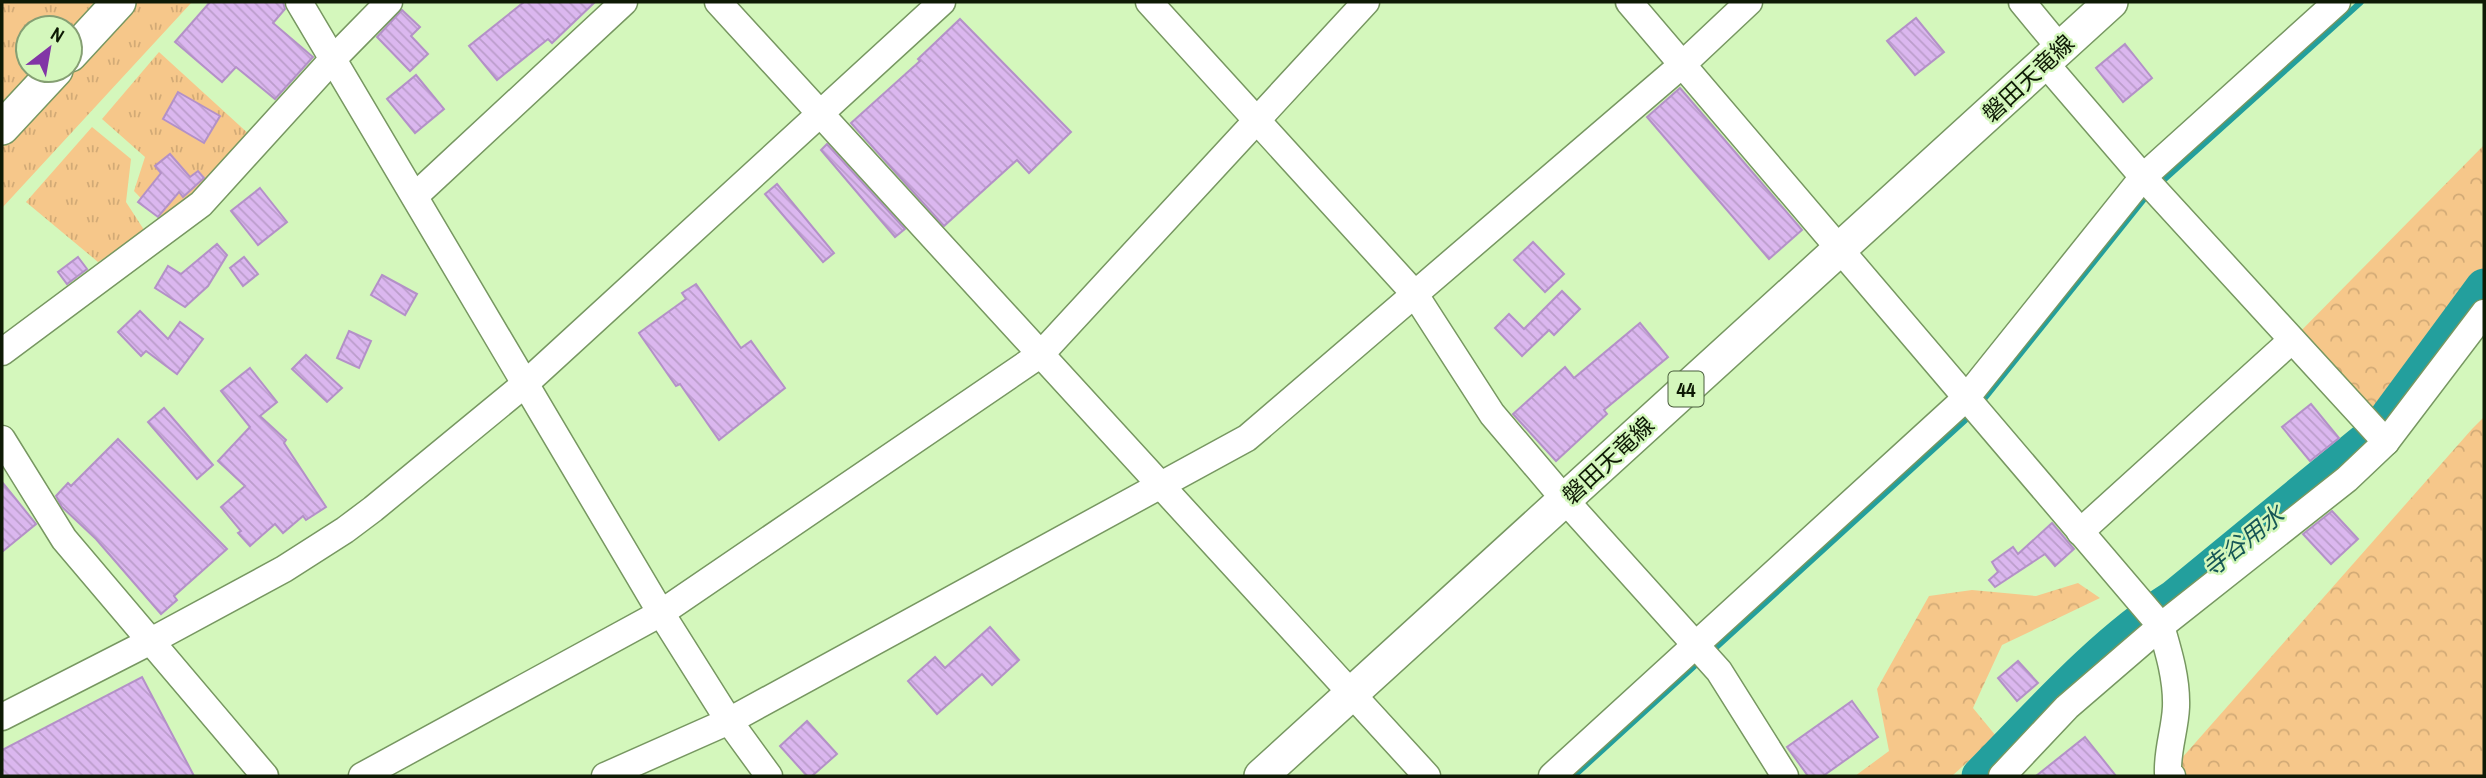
<svg xmlns="http://www.w3.org/2000/svg" width="2486" height="778" viewBox="0 0 2486 778" font-family="'Archivo Narrow','Noto Sans JP',sans-serif">
	<style>
		.grass { fill: url(#grass-tufts); fill-rule: evenodd }
		.forest { fill: url(#forest-crowns) }
		.lines { fill: none; stroke-linecap: round; stroke-linejoin: round }
		.stream { stroke: #239f9d; stroke-width: 6 }
		.river { stroke: #239f9d; stroke-width: 37 }
		.building { fill: url(#building-back-hatch); stroke: #b391c7; stroke-width: 2 }
		.minor-casing { stroke: #779761; stroke-width: 29 }
		.major-casing { stroke: #779761; stroke-width: 36 }
		.minor { stroke: #fff; stroke-width: 26 }
		.major { stroke: #fff; stroke-width: 33 }
		.labels { text-anchor: middle; dominant-baseline: central; stroke-width: 5; stroke-linejoin: round; paint-order: stroke }
		.shield { fill: #d4f7bc; stroke: #495c3c; stroke-width: 2 }
		.shield-label { font-size: 21px; font-weight: bold; fill: #0e1a05 }
		.street-label { font-size: 23px; fill: #0e1a05; stroke: #d4f7bc }
		.water-label { font-size: 24px; font-style: italic; fill: #175756; stroke: #d4f7bc }
	</style>
	<defs>
		<pattern id="grass-tufts" width="24" height="20" patternUnits="userSpaceOnUse" patternTransform="scale(1.75)"><rect width="24" height="20" fill="#f6c78a"/><path d="M3 7l-1-3M5 7V3M7 7l1-3M15 17l-1-3M17 17v-4M19 17l1-3" fill="none" stroke="#d2aa76"/></pattern>
		<pattern id="forest-crowns" width="20" height="18" patternUnits="userSpaceOnUse" patternTransform="scale(1.75)"><rect width="20" height="18" fill="#f6c78a"/><path d="M2 6a3 3 0 1 1 6 0M12 15a3 3 0 1 1 6 0" fill="none" stroke="#d2aa76"/></pattern>
		<pattern id="building-back-hatch" width="6" height="6" patternUnits="userSpaceOnUse" patternTransform="scale(1.75)"><rect width="6" height="6" fill="#dbb7ef"/><path d="M-1 5l2 2M0 0l6 6M5-1l2 2" fill="none" stroke="#bb9dcb"/></pattern>
	</defs>
	<rect width="100%" height="100%" fill="#d4f7bc"/>
	<g class="grass">
		<path d="M2,2H192L2,208ZM28,28H70V70H28Z"/>
		<path d="M159,52L251,136L210,195L159,217L134,191L145,157L102,119Z"/>
		<path d="M92,127L131,159L126,202L146,233L98,262L26,202Z"/>
	</g>
	<g class="forest">
		<path d="M2484,145V297L2395,406L2364,418L2292,340Z"/>
		<path d="M2484,417V776H2166L2472,429Z"/>
		<path d="M2078,583L2100,598L2002,645L1973,708L1996,736L1952,776H1855L1889,751L1877,689L1929,596L1972,590L2036,596Z"/>
	</g>
	<g class="lines">
		<g class="stream">
			<path d="M2157,186L2361,2"/>
			<path d="M1981,403L2149,193"/>
			<path d="M1711,652L1972,414"/>
			<path d="M1574,776L1700,661"/>
		</g>
		<path class="river" d="M1980,776C2039,716 2102,644 2173,599L2368,439L2386,420L2484,287"/>
	</g>
	<g class="building">
		<path d="M210,2H283L285,9L273,23L313,57L275,99L236,67L222,82L175,42Z"/>
		<path d="M524,2H595L552,43L548,39L497,80L469,46Z"/>
		<path d="M402,10L420,27L411,36L428,54L410,71L377,37Z"/>
		<path d="M1916,18L1944,52L1915,75L1887,41Z"/>
		<path d="M960,19L1071,132L1029,173L1017,160L944,226L851,123L920,61L918,59Z"/>
		<path d="M2125,44L2152,78L2123,102L2096,68Z"/>
		<path d="M416,75L444,109L415,133L387,99Z"/>
		<path d="M1680,88L1802,230L1769,259L1647,117Z"/>
		<path d="M178,92L220,116L204,143L163,119Z"/>
		<path d="M827,144L905,229L895,237L821,150Z"/>
		<path d="M170,154L190,177L198,171L204,178L183,197L179,192L158,217L138,202L161,173L155,166Z"/>
		<path d="M777,184L834,253L823,262L765,194Z"/>
		<path d="M260,188L287,222L258,245L231,211Z"/>
		<path d="M1533,242L1564,274L1545,292L1514,260Z"/>
		<path d="M217,244L227,255L208,286L185,307L155,288L168,266L181,274Z"/>
		<path d="M78,257L87,269L67,284L58,272Z"/>
		<path d="M244,257L258,274L243,286L230,268Z"/>
		<path d="M382,275L417,294L405,315L371,295Z"/>
		<path d="M696,284L741,348L751,341L785,388L719,440L680,384L676,386L639,333L686,299L682,293Z"/>
		<path d="M1562,291L1580,309L1554,335L1549,330L1522,356L1495,328L1509,314L1524,329Z"/>
		<path d="M140,311L168,339L180,322L203,339L177,374L146,351L141,356L118,332Z"/>
		<path d="M1640,323L1668,357L1604,410L1607,414L1556,461L1513,414L1565,367L1574,378Z"/>
		<path d="M349,331L371,341L359,368L337,358Z"/>
		<path d="M306,355L342,388L327,402L292,369Z"/>
		<path d="M250,368L277,402L260,416L286,440L284,443L326,507L306,520L303,516L283,533L275,524L250,546L238,533L241,531L221,507L245,486L218,461L250,427L221,391Z"/>
		<path d="M2311,404L2339,438L2310,461L2282,427Z"/>
		<path d="M164,408L213,465L197,479L148,422Z"/>
		<path d="M118,439L227,549L174,596L177,600L161,614L96,539L62,507L56,496L68,483L71,486Z"/>
		<path d="M2,482L36,524L2,552Z"/>
		<path d="M2332,511L2358,539L2331,564L2303,534Z"/>
		<path d="M2052,523L2074,549L2055,566L2045,554L1995,587L1989,580L1998,572L1992,562L2013,547L2018,554Z"/>
		<path d="M990,627L1019,660L992,685L982,674L937,714L908,681L935,657L945,668Z"/>
		<path d="M2018,661L2038,683L2017,701L1998,678Z"/>
		<path d="M142,677L194,776H2V750Z"/>
		<path d="M1852,701L1878,737L1823,776H1808L1787,747Z"/>
		<path d="M807,721L837,754L812,776H807L780,746Z"/>
		<path d="M2085,737L2116,776H2036Z"/>
	</g>
	<g class="lines">
		<g class="minor-casing">
			<g id="minor">
				<path d="M299,2L661,613L729,721L769,776"/>
				<path d="M718,2L1427,776"/>
				<path d="M1149,2L1414,293L1492,414L1565,500L1719,671L1785,776"/>
				<path d="M1629,2L2161,626C2169,653 2177,680 2176,707C2175,730 2167,750 2168,773L2172,776"/>
				<path d="M2022,2L2060,48"/>
				<path d="M2045,63L2143,177L2386,442"/>
				<path d="M415,196L624,2"/>
				<path d="M2,352L201,204L332,60L389,2"/>
				<path d="M2,439L64,539L265,776"/>
				<path d="M2080,532L2292,340"/>
				<path d="M2,717L151,641L284,569L345,530L373,509L525,384L942,2"/>
				<path d="M362,776L661,613L1041,354L1366,2"/>
				<path d="M605,776L729,721L1247,438L1683,64L1749,2"/>
				<path d="M1552,776L1966,398L2143,177L2337,2"/>
				<path d="M2002,776L2067,707L2161,626L2347,479L2386,442L2484,313"/>
			</g>
		</g>
		<g class="major-casing">
			<g id="major">
				<path d="M70,55L119,2"/>
				<path d="M2,128L56,70"/>
				<path d="M1261,776L2111,2"/>
			</g>
		</g>
		<use href="#minor" class="minor"/>
		<use href="#major" class="major"/>
	</g>
	<g class="labels">
		<rect class="shield" x="1668.5" y="371.5" width="35" height="35" rx="5"/>
		<g class="shield-label">
			<text x="1686" y="389">44</text>
		</g>
		<g class="street-label">
			<text transform="translate(2028 78) rotate(-43)">磐田天竜線</text>
			<text transform="translate(1608 460) rotate(-43)">磐田天竜線</text>
		</g>
		<g class="water-label">
			<text transform="translate(2243 541) rotate(-39)">寺谷用水</text>
		</g>
	</g>
	<rect width="2486" height="778" fill="none" stroke="#0e1a05" stroke-width="7"/>
	<g transform="translate(49 49) rotate(31)"><circle r="33" fill="#d4f7bc" stroke="#859f73" stroke-width="2"/>
	<path d="M0-5L12 26L0 18L-12 26Z" fill="#8235a6"/>
	<text y="-10" font-size="19" font-weight="bold" text-anchor="middle" fill="#0e1a05">N</text>
	</g>
</svg>
